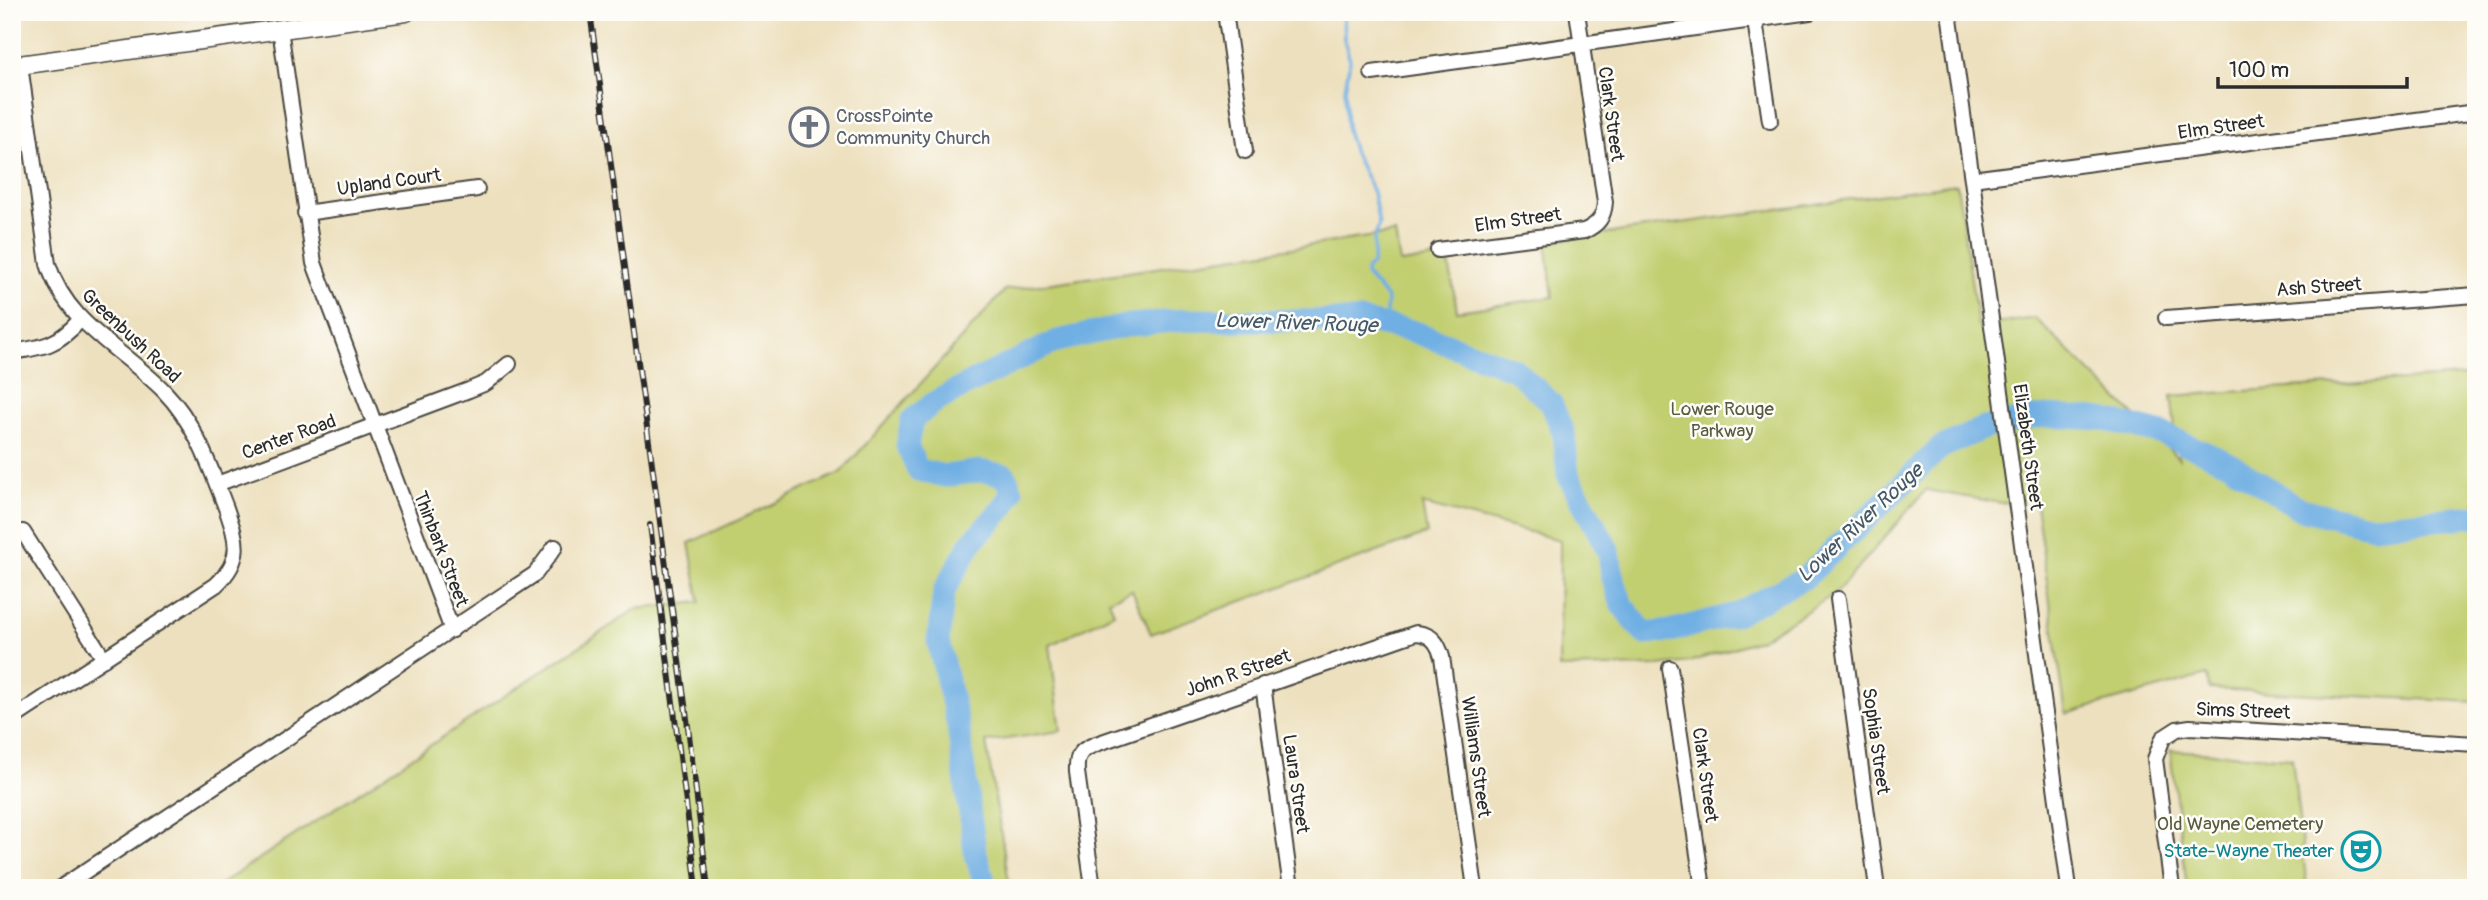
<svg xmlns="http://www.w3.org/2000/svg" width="2488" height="900" viewBox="0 0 2488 900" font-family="Pangolin,sans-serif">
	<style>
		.green { fill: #c2cf71; stroke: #767d4e; stroke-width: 2 }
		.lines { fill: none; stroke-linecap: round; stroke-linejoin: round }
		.stream { stroke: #6fafe3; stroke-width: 3.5 }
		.river { stroke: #6fafe3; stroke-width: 23 }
		.minor-casing { stroke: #484641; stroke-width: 18 }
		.tertiary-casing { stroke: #484641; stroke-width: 21 }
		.minor { stroke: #fff; stroke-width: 14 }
		.tertiary { stroke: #fff; stroke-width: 18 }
		.rail-casing { stroke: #2b2b2b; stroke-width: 6 }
		.rail { stroke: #fdfcf7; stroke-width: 3.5; stroke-dasharray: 10; stroke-linecap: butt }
		.labels { text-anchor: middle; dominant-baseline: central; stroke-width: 5; stroke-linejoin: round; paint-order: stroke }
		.street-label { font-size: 19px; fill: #2b2b2b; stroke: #fdfcf7 }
		.worship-label { font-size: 19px; fill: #5b616d; stroke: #fdfcf7; text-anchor: start }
		.park-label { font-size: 19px; fill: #585c40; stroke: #fdfcf7 }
		.culture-label { font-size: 19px; fill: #0d838f; stroke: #fdfcf7; text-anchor: end }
		.water-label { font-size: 21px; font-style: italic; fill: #43596b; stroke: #fdfcf7 }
	</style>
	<rect width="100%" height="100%" fill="#fdfcf7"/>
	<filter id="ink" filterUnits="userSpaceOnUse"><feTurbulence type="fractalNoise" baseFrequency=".0143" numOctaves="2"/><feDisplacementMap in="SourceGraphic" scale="14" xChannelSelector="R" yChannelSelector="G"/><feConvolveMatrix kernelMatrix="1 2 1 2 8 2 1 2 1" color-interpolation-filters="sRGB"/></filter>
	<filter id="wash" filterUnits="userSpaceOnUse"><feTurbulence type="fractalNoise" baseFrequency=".00686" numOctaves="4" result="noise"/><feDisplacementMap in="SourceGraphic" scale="28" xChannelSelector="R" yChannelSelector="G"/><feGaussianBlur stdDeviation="1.57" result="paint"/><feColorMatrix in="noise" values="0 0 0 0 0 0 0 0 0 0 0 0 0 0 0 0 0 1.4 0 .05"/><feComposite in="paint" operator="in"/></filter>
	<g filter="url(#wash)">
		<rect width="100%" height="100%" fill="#ede0be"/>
		<g class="green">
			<path d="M1957,184L1978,326L2035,318L2179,459L2171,396L2476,375V702L2209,689L2207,675L2066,714L2035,498L2001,503L1926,490L1836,593L1761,639L1690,662L1658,666L1559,668L1560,540L1422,504L1427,534L1151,634L1132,590L1109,600L1114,613L1050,645L1061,731L986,742L1010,888H215L636,609L700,602L689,543L840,473L1005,290L1395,233L1400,263L1448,256L1457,311L1553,297L1546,242Z"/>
			<path d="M2170,750L2292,758L2307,888H2187Z"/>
		</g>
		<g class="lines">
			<path class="stream" d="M1343,12L1344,39L1350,60L1345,89L1347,130L1354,153L1373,192L1379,225L1374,240L1373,263L1367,269L1366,275L1387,298L1385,326"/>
			<path class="river" d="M986,888L975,851L958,726L938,641L944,591L971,543L1004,507L1012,491L1005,475L980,471L945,476L918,470L907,446L912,420L935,402L968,384L1057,341L1130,325L1184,320L1362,321L1412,331L1514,369L1551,403L1564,434L1568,475L1609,552L1612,575L1622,605L1645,634L1670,631L1736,614L1806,577L1940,448L1984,428L2025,419L2047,416L2102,419L2163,434L2229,463L2300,509L2372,526L2476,516"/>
		</g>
	</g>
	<g filter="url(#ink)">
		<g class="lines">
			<g class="minor-casing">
				<g id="minor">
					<path d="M1225,12L1245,151"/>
					<path d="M1949,12L2069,888"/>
					<path d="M1754,14L1770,121"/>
					<path d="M280,29L314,263L452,630"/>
					<path d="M1372,73L1810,12"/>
					<path d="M1972,179L2476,112"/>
					<path d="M305,213L477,189"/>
					<path d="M1438,250L1584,231C1598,225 1604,217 1605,202L1577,12"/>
					<path d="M2166,318L2476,295"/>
					<path d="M12,352C45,347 58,345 80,320"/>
					<path d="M217,484L469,390L486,383L509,364"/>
					<path d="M23,532L104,659"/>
					<path d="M1838,599L1877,888"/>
					<path d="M1670,668L1703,888"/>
					<path d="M1263,685L1291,888"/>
					<path d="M12,719L216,585C244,559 237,540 226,508C210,467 196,424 164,391C122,348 67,325 48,264L20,65"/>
					<path d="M60,888L535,574L555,547"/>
					<path d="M1093,888L1077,772C1076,755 1080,750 1096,744L1416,633C1432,634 1438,643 1442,657L1475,888"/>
					<path d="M2172,888L2155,759L2163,738L2177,729L2190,727L2476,744"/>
				</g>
			</g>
			<g class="tertiary-casing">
				<path id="tertiary" d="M12,66L406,12"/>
			</g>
			<use href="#minor" class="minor"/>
			<use href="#tertiary" class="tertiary"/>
			<g class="rail-casing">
				<g id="rail">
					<path d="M590,12L687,719L708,888"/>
					<path d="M650,525L697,888"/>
				</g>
			</g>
			<use href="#rail" class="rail"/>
		</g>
	</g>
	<defs>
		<g id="church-ring" transform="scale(2.0125)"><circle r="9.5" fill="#fdfcf7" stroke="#6b7280" stroke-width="1.5"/><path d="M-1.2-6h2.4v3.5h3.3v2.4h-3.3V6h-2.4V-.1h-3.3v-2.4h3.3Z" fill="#6b7280"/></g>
		<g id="theatre-ring" transform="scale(2.0125)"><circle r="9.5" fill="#fdfcf7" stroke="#0f9aa8" stroke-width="1.5"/><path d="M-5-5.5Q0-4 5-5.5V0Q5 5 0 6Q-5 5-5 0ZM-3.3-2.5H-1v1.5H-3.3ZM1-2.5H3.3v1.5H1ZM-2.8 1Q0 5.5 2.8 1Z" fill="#0f9aa8"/></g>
	</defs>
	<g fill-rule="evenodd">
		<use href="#church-ring" x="809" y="127"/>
		<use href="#theatre-ring" x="2361" y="851"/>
	</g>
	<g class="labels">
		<g class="street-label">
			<text transform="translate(1611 114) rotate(82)">Clark Street</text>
			<text transform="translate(2221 127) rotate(-8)">Elm Street</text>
			<text transform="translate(389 182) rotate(-8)">Upland Court</text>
			<text transform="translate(1518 220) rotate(-8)">Elm Street</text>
			<text transform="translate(2319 287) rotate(-4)">Ash Street</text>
			<text transform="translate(131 336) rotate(43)">Greenbush Road</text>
			<text transform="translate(289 437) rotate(-20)">Center Road</text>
			<text transform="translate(2028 447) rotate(82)">Elizabeth Street</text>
			<text transform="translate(441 549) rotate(69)">Thinbark Street</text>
			<text transform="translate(1238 673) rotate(-19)">John R Street</text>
			<text transform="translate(2243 711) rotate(2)">Sims Street</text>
			<text transform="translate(1876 741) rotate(82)">Sophia Street</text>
			<text transform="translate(1476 757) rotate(82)">Williams Street</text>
			<text transform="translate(1705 775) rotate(82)">Clark Street</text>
			<text transform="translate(1296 784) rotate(82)">Laura Street</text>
		</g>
		<g class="worship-label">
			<text x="836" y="116">CrossPointe<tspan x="836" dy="22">Community Church</tspan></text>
		</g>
		<g class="park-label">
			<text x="1722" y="409">Lower Rouge<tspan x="1722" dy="22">Parkway</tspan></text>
			<text x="2240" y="824">Old Wayne Cemetery</text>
		</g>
		<g class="culture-label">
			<text x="2334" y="851">State-Wayne Theater</text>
		</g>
		<g class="water-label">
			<text transform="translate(1296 323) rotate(2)">Lower River Rouge</text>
			<text transform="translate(1860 523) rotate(-43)">Lower River Rouge</text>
		</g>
	</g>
	<rect width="2488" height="900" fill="none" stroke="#fdfcf7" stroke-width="42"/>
	<path d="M2218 77v10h189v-10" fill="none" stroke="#2b2b2b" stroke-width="3.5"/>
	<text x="2229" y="77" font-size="21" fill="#2b2b2b" stroke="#fdfcf7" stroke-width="5" paint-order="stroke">100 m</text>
</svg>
